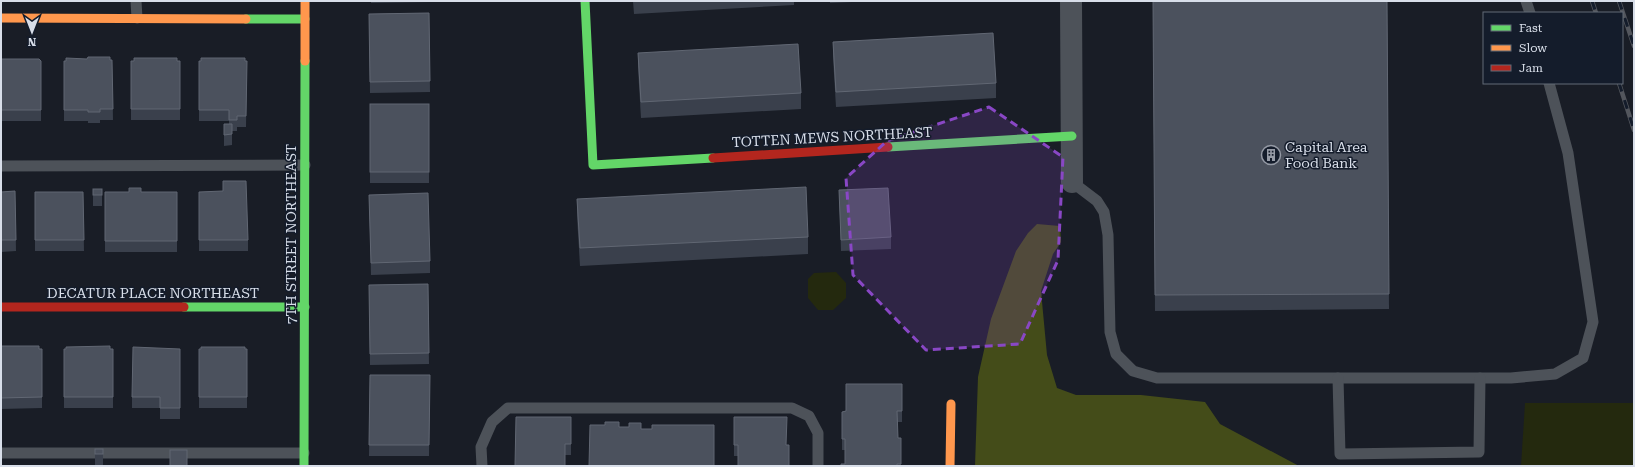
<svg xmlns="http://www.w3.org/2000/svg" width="1635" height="467" viewBox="0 0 1635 467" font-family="'Roboto Serif',serif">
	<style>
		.green { fill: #24290e }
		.forest { fill: #444c19 }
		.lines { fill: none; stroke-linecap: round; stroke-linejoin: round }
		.lane { stroke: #4d5259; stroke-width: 11 }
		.street { stroke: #4d5259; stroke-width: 22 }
		.fast { stroke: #63d668; stroke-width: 9 }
		.slow { stroke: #ff974d; stroke-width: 9 }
		.jam { stroke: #b3261e; stroke-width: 9 }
		.rail-casing { stroke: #53565d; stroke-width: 4.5 }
		.rail { stroke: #141c2b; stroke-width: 3; stroke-dasharray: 9; stroke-linecap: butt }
		.wall { fill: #3a404c }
		.building { fill: #4b515d; stroke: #616773 }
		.marked { fill: #8947c5; fill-opacity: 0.2; stroke: #8947c5; stroke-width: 3; stroke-dasharray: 8 5; stroke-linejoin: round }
		.labels { text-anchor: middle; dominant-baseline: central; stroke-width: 3; stroke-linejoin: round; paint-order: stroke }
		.street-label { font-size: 14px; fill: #d8dee9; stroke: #141c2b }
		.poi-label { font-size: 14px; fill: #d8dee9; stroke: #141c2b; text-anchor: start }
	</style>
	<rect width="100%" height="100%" fill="#191d26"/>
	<g class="green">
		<path d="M836,272L846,283V298L833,310H818L808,298V279L814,273Z"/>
		<path d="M1525,403H1634V466H1521Z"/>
	</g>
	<path class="forest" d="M1037,224L1060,226L1061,242L1053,254L1041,291L1047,355L1057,388L1076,395H1141L1205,402L1220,424L1299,466H975L978,377L991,319L1016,251L1028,233Z"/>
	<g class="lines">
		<g class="lane">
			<path d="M136,1L137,18"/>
			<path d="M1526,1L1530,13"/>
			<path d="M1,166L305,165"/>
			<path d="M1072,182L1097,201L1104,212L1108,235L1110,332L1116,354L1133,371L1157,378H1511L1555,374L1583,358L1593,322L1568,153L1549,83"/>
			<path d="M1338,378L1340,454L1479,452L1480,378"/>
			<path d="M1,453H304"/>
			<path d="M482,466L481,447L492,422L508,408H792L809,416L818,433V466"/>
		</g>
		<path class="street" d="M1071,1L1072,182"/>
		<g class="fast">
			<path d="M585,1L593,165L713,158"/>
			<path d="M246,19H305"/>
			<path d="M888,147L1072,136"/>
			<path d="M184,307H305"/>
			<path d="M304,466L305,61"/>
		</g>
		<g class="slow">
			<path d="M1,18L246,19"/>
			<path d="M305,61V1"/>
			<path d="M950,466L951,404"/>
		</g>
		<g class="jam">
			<path d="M713,158L888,147"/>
			<path d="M1,307H184"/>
		</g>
		<g class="rail-casing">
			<g id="rail">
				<path d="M1592,1L1596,13"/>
				<path d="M1619,1L1634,46"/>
				<path d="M1619,83L1634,130"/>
			</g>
		</g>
		<use href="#rail" class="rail"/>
	</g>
	<g class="wall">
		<path d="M371,1H430V2L371,3Z"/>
		<path d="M633,1H794V5L634,14Z"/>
		<path d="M830,1H874L830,3Z"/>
		<path d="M1153,1H1387L1389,309L1155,311Z"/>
		<path d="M429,13L430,92L370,93L369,14Z"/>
		<path d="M833,42L996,83V98L836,107L833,57Z"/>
		<path d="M638,53L801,93V109L641,118L638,68Z"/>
		<path d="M1,59L41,61V121H1Z"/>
		<path d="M112,60L113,120H100V123H88V121H64V61Z"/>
		<rect x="131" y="61" width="49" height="59"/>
		<path d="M199,61H247L246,127H237V131H232V145L224,146V124H229V121H199Z"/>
		<rect x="370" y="104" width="59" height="79"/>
		<rect x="93" y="189" width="9" height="17"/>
		<path d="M839,190L891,237V249L841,251Z"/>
		<path d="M15,191L16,251L1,252V192Z"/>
		<path d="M35,192H83L84,251H35Z"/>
		<rect x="105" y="192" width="72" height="60"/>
		<path d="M199,192L248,240V251H199Z"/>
		<path d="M369,195L430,261V273L371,275Z"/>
		<path d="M577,199L808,237V254L580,266L577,216Z"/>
		<path d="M428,284L429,364L370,365L369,285Z"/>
		<path d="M1,346L42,349V408L1,409Z"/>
		<rect x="64" y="349" width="49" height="59"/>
		<path d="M180,349V419H160V408H132V397Z"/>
		<rect x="199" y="349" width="48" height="59"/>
		<path d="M370,375H430L429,456H369Z"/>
		<path d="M902,384V422H898V438H901V466H841L845,464V450H842V412L846,411Z"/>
		<path d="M571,417V455H565L515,466Z"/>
		<path d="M734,417H787L738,456H734Z"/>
		<path d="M103,449V466H95V454Z"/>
	</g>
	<g class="building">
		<path d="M1153,1H1387L1389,294L1155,295Z"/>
		<path d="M429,13L430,81L370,82L369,14Z"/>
		<path d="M993,33L996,83L836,92L833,42Z"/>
		<path d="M798,44L801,93L641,102L638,53Z"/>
		<path d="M88,57H110V60H112L113,109H100V112H88V110H64V61H66V58L87,59Z"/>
		<path d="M134,58H177V61H180V109H131V61H134Z"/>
		<path d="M201,58H245V61H247L246,116H237V120H229V110H199V61H201Z"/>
		<path d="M1,59H39L41,61V110H1Z"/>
		<rect x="370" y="104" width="59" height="68"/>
		<path d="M224,124H232V134L224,135Z"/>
		<path d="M223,181H246L248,240H199V192L223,191Z"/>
		<path d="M806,187L808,237L580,248L577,199Z"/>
		<path d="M129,188H141V192H177V241H105V192H129Z"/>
		<path d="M888,188L891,237L841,240L839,190Z"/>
		<rect x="93" y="189" width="9" height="6"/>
		<path d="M15,191L16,240H1V192Z"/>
		<path d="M35,192H83L84,240H35Z"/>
		<path d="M428,193L430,261L371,263L369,195Z"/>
		<path d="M428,284L429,353L370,354L369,285Z"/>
		<path d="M1,346H39V349H42V397L1,398Z"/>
		<path d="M110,346V349H113V397H64V349H66V347Z"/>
		<path d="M133,347L180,349V408H160V397H132Z"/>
		<path d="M201,347H245V349H247V397H199V349H201Z"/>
		<path d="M370,375H430L429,445H369Z"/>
		<path d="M846,384H902V411H897L898,438H901V464H897V466H841V464H845V439H842V412L846,411Z"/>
		<path d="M516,417H571V444H565V466H515Z"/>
		<path d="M734,417H787L786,445H789V466H738V445H734Z"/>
		<path d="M605,422H619V427H629V423H641V429H652V425H714V466H589L590,425H605Z"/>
		<rect x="95" y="449" width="8" height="5"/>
		<rect x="170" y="450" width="17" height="16"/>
	</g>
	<path class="marked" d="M989,107L1063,157L1058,260L1020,344L926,350L853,275L846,178L887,141Z"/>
	<defs>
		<g id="building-ring" transform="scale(1)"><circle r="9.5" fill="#141c2b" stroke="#959aa5" stroke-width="1.5"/><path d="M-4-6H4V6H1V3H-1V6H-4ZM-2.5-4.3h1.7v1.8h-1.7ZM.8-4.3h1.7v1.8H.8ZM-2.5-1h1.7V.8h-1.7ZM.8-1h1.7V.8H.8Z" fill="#959aa5"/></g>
	</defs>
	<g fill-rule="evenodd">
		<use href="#building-ring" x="1271" y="155"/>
	</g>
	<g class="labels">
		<g class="street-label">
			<text transform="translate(832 137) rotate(-3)">TOTTEN MEWS NORTHEAST</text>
			<text transform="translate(291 234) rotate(-90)">7TH STREET NORTHEAST</text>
			<text x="153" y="293">DECATUR PLACE NORTHEAST</text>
		</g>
		<g class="poi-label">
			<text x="1285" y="147">Capital Area<tspan x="1285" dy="16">Food Bank</tspan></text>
		</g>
	</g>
	<rect width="1635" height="467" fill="none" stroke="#d8dee9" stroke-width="4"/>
	<rect x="1483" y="12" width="140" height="72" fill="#141c2b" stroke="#626a77"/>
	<rect x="1491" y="25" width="20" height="6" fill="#63d668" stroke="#626a77"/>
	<text x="1519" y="32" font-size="12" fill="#d8dee9">Fast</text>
	<rect x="1491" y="45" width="20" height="6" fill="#ff974d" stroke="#626a77"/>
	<text x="1519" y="52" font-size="12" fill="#d8dee9">Slow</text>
	<rect x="1491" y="65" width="20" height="6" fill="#b3261e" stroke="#626a77"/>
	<text x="1519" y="72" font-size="12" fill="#d8dee9">Jam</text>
	<g transform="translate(32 32) rotate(180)" stroke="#141c2b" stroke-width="3" paint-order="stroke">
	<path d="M0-3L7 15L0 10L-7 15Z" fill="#d8dee9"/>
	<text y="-6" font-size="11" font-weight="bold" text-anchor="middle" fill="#d8dee9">N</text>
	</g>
</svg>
